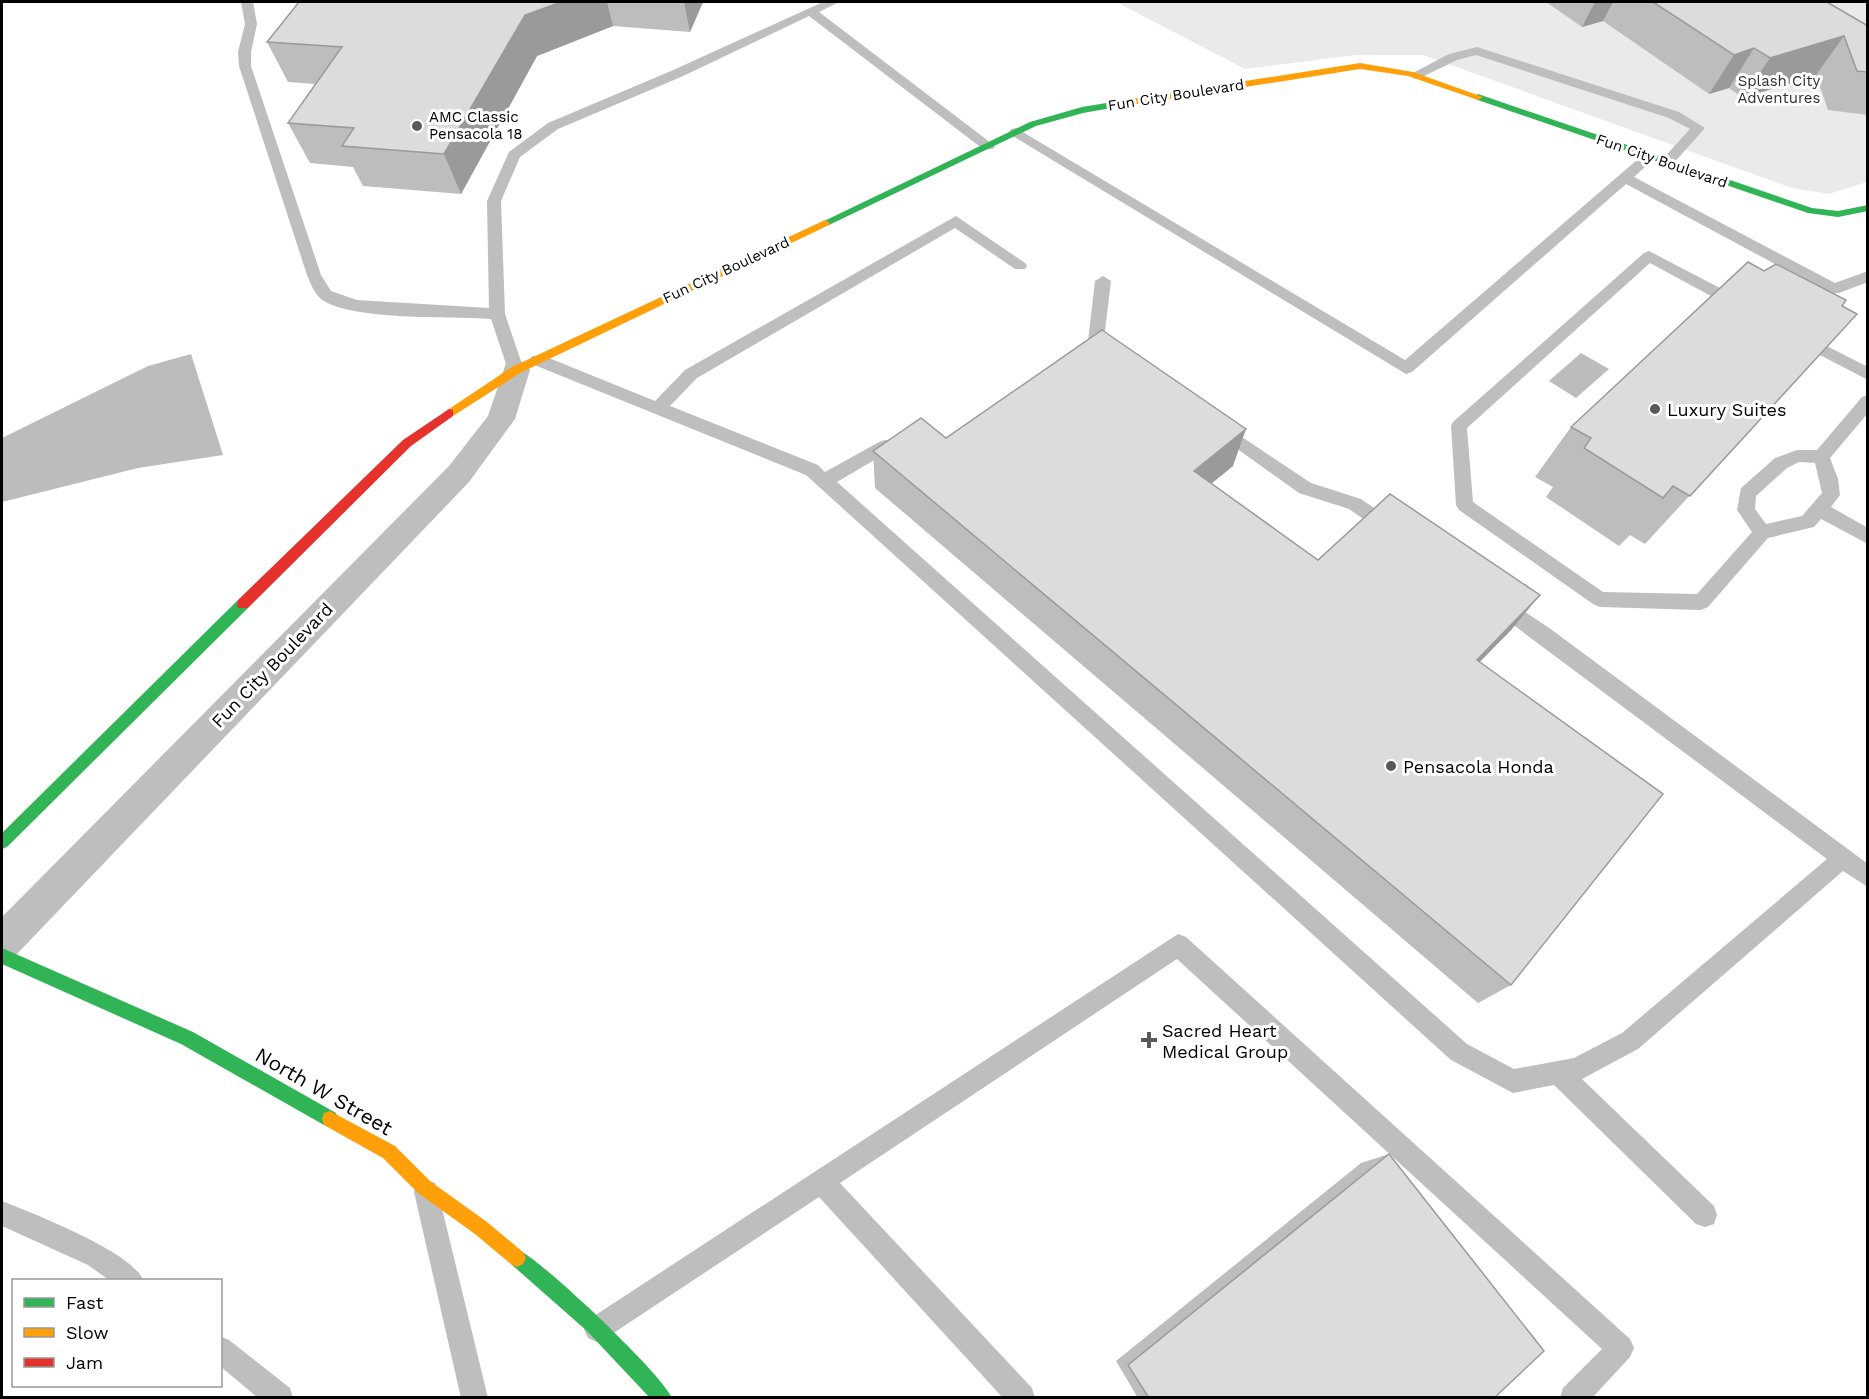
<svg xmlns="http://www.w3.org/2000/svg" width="1869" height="1399" viewBox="0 0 1869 1399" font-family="'Work Sans',sans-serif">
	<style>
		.green { fill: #eaeaea }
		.water { fill: #bcbcbc }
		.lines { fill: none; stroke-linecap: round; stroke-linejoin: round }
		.lane { fill: #bebebe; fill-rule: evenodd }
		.street { fill: #bebebe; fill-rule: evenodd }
		.fast { fill: #30b455; fill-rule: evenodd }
		.slow { fill: #ff9f0a; fill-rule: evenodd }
		.jam { fill: #e5322d; fill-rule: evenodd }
		.wall { fill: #bdbdbd }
		.shaded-wall { fill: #9a9a9a }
		.building { fill: #dcdcdc; stroke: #9a9a9a; stroke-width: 1.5 }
		.poi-dot { fill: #595959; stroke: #fff; stroke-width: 2 }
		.labels { text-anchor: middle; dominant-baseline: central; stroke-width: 6; stroke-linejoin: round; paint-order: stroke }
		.far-park-label { font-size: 15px; fill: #2f2f2f; stroke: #fff }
		.far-street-label { font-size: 15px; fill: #000; stroke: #fff }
		.far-poi-label { font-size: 15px; fill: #000; stroke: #fff; text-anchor: start }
		.poi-label { font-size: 18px; fill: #000; stroke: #fff; text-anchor: start }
		.street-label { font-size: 18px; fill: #000; stroke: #fff }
		.near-street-label { font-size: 21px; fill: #000; stroke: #fff }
	</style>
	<rect width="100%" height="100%" fill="#fff"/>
	<path class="green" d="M1116,2H1867V182L1829,194L1792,188L1423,55H1356L1245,69Z"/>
	<g class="water">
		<path d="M1581,353L1609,369L1576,398L1549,381Z"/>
		<path d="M191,354L223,455L138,468L2,502V438L148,366Z"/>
	</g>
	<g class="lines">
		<g class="lane">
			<path d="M241,2H253L257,24L251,52V66L321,275L331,291L357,300L489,308L487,201L509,152L548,123L671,71L823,2H839L819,12L995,146L993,149H983L809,16L681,77L558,129L520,157L501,201L505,314L524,370L522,374H510L508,370L491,319C452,316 350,321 321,299C314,293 310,282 307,275L239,66L238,52L245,24Z"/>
			<path d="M1477,47L1679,112L1705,128L1672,165L1667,166L1660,162L1690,129L1669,118L1476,55L1457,60L1420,78L1415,79L1409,75L1449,54Z"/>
			<path d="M1016,128L1405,360L1645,153L1650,152L1657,156L1634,177L1835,283L1868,271V282L1839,293H1829L1626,184L1412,372L1406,374L1011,135L1009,132L1011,129Z"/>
			<path d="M956,216L1025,263L1027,266L1025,269H1015L955,228L697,378L670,406L818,465L825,472L879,442L885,440L902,442L904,446L902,450L888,452L837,482L1467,1044L1514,1069L1574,1058L1622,1033L1827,859L1492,609L1490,604L1492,599L1499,596L1506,599L1552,630L1868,864V887L1843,871L1638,1049L1582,1079L1714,1206L1717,1215L1714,1224L1705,1227L1696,1224L1554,1085L1513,1093L1451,1060L806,475L532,364L530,360L532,356H544L655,401L685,370Z"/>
			<path d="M1649,251L1743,300L1746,304L1738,309L1733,308L1650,263L1467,428L1473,502L1603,592L1697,594L1752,532L1737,510L1741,488L1775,458L1797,450H1817L1862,397L1868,395V413L1830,458L1838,479L1840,495L1831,507L1868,528V544L1821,519L1814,527L1768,538L1708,607L1701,610L1600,607L1593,604L1459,510L1456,505L1451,426L1453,422L1644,253ZM1799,462L1815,463L1822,493L1802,516L1766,524L1755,509L1756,496L1787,468Z"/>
			<path d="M1103,276L1111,281L1104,339L1119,352L1117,356C1106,359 1094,350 1088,341L1095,281Z"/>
			<path d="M1801,333L1868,367V380L1795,342L1793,338L1795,334Z"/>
			<path d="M1221,423L1311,483L1361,499L1397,524L1400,529L1397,534L1391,536L1385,534L1349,509L1299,493L1215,433L1213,429L1215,425Z"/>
			<path d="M1178,934L1186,937L1630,1339L1634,1348L1630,1357L1592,1398H1560L1563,1388L1602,1349L1177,959L840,1183L1032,1388L1035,1398H1003L819,1197L606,1338L597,1342L588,1338L584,1329L588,1320Z"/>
			<path d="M426,1180L435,1183L438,1192L488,1398H461L414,1192L417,1183Z"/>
			<path d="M2,1201C32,1213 133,1252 143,1280H109L88,1265L2,1226Z"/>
			<path d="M220,1336L229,1340L290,1388L293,1398H258L220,1366Z"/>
		</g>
		<path class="street" d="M516,360L526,363L530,370L515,419L469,482L15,956L2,961V917L449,466L488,416L506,363Z"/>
		<g class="fast">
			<path d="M1478,94L1812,208L1838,211L1868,205V211L1838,217L1808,213L1475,99L1473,97Z"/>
			<path d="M1131,99L1134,100V104L1083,113L1036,126L829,225L825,226L820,223L1030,122L1082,107Z"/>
			<path d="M243,599L249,604L248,608L7,847L2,849V833L238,600Z"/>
			<path d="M2,948L193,1032L336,1113L338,1119L336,1125L330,1127L324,1125L181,1044L2,964Z"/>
			<path d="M517,1249C541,1259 662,1374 672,1398H650L587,1331L511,1264L508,1258L511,1252Z"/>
		</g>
		<g class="slow">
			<path d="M1360,63L1413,72L1483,97L1478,100L1408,76L1360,69L1131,105L1126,102L1131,99Z"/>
			<path d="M825,220L830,223L829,225L520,373L453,416H445L443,413L512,367Z"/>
			<path d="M330,1111L395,1146L430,1181L487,1222L523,1252L526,1258L523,1264L517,1267L511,1264L475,1234L418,1193L383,1158L324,1125L322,1119L324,1113Z"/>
		</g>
		<path class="jam" d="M449,409L453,410V416L411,446L248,608H238L237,604L238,600L403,440Z"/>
	</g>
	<g class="wall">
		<path d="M299,2H703L690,32L613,26L537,56L461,194L363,186L353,167L310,163L288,123L315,84L288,82L267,42Z"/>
		<path d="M1546,2H1827L1868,26V115L1828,110L1816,75L1743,98L1729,88L1709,94L1603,21L1582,27Z"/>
		<path d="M1764,271L1842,306L1857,314L1645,544L1630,535L1619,546L1546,497L1553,487L1535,477L1571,427Z"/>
		<path d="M873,451L1233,466L1211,484L1318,560L1512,629L1480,662L1511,985L1478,1003L875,488Z"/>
		<path d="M1389,1154L1494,1398H1138L1116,1361L1361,1163Z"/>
	</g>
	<g class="shaded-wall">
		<path d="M561,2H607L613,26L537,56L461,194L444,154L525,15Z"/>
		<path d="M684,2H703L690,32Z"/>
		<path d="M1595,2H1613L1603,21L1582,27Z"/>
		<path d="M1844,36L1816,75L1743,98L1770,58Z"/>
		<path d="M1754,48L1729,88L1709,94L1734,55Z"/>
		<path d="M1246,429L1233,466L1182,507L1194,471Z"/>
		<path d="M1540,595L1512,629L1451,691L1477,660Z"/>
	</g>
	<g class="building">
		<path d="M299,2H561L525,15L444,154L342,146L354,128L288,123L342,47L267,42Z"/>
		<path d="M1653,2H1827L1868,26V72L1857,71L1844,36L1770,58L1754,48L1734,55Z"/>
		<path d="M1748,262L1764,271L1776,264L1846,300L1842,306L1857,314L1690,496L1673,486L1663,498L1584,448L1591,438L1571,427Z"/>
		<path d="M1102,330L1246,429L1194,471L1318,560L1390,494L1540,595L1477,660L1663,794L1511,985L873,451L921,418L946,438Z"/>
		<path d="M1389,1154L1544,1351L1494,1398H1149L1128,1365Z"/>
	</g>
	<g class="poi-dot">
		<circle cx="417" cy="126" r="6"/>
		<circle cx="1655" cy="409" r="6"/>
		<circle cx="1391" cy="766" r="6"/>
		<path d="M1146 1031h6v6h6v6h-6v6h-6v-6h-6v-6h6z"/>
	</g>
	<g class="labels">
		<g class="far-park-label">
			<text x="1779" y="81">Splash City<tspan x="1779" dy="17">Adventures</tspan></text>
		</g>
		<g class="far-street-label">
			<text transform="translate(1176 95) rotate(-9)">Fun City Boulevard</text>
			<text transform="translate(1662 161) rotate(19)">Fun City Boulevard</text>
			<text transform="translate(726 270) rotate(-25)">Fun City Boulevard</text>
		</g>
		<g class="far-poi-label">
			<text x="429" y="117">AMC Classic<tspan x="429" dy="17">Pensacola 18</tspan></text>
		</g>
		<g class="poi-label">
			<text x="1667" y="409">Luxury Suites</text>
			<text x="1403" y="766">Pensacola Honda</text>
			<text x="1162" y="1030">Sacred Heart<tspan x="1162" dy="21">Medical Group</tspan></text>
		</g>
		<g class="street-label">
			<text transform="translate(272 665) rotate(-46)">Fun City Boulevard</text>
		</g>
		<g class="near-street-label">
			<text transform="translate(324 1091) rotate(30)">North W Street</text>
		</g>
	</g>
	<rect width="1869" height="1399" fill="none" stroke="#000000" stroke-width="6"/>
	<rect x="12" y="1279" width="210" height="108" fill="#ffffff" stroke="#999999" stroke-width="1.5"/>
	<rect x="24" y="1298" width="30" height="9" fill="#30b455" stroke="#999999" stroke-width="1.5"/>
	<text x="66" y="1309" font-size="18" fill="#000000">Fast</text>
	<rect x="24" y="1328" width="30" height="9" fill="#ff9f0a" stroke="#999999" stroke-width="1.5"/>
	<text x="66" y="1339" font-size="18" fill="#000000">Slow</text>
	<rect x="24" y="1358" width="30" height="9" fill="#e5322d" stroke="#999999" stroke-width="1.5"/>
	<text x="66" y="1369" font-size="18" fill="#000000">Jam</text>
</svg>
